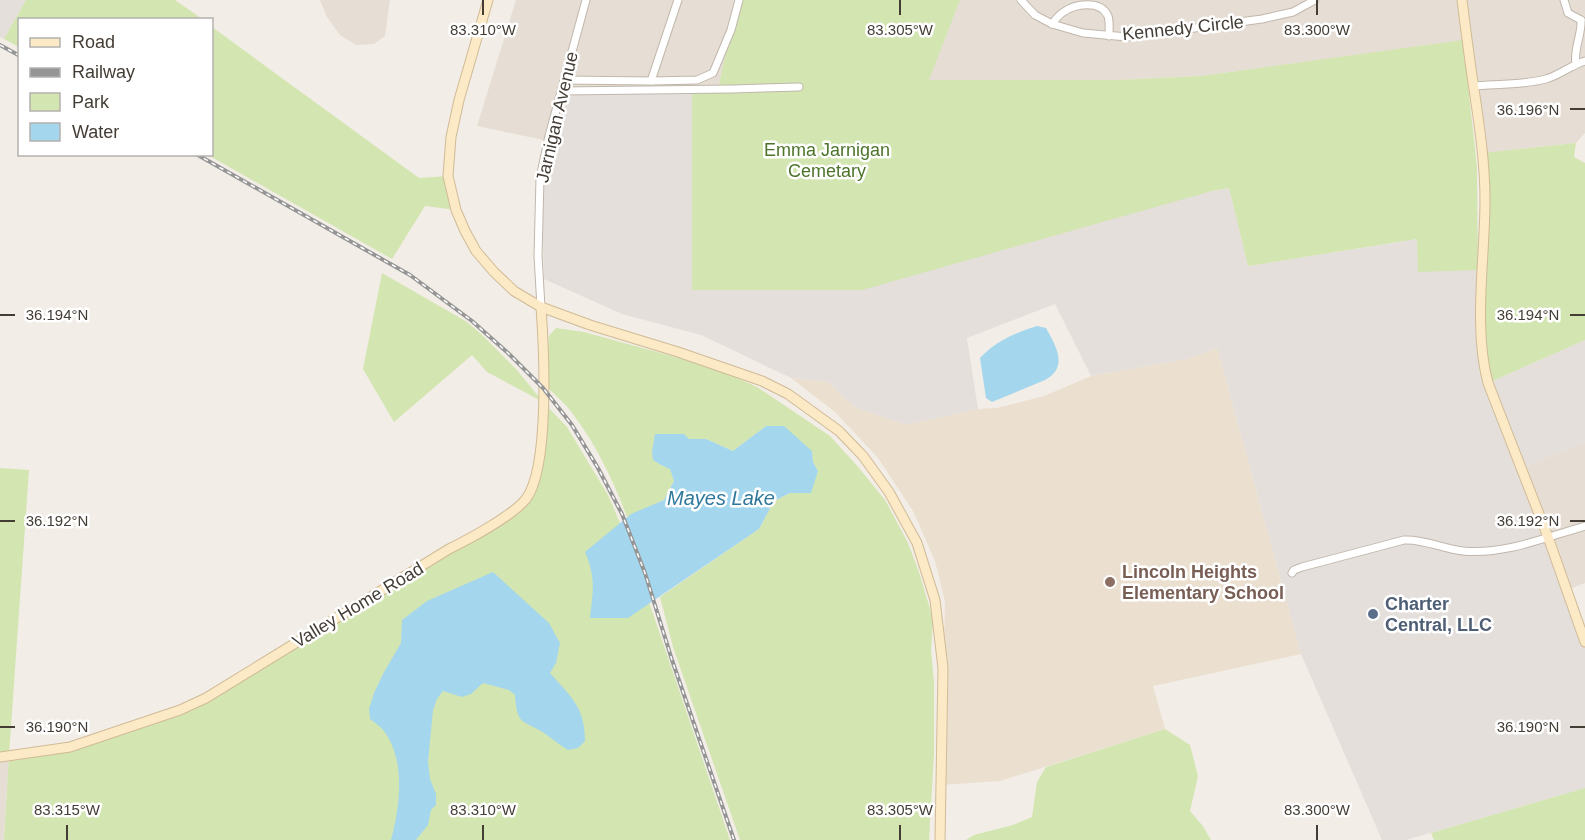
<svg xmlns="http://www.w3.org/2000/svg" width="1585" height="840" viewBox="0 0 1585 840" font-family="Helvetica,sans-serif">
	<style>
		.residential { fill: #e6ded4 }
		.industrial { fill: #e4dfdb }
		.education { fill: #ebe0d0 }
		.green { fill: #d3e5b0 }
		.water { fill: #a4d7ed }
		.lines { fill: none; stroke-linecap: round; stroke-linejoin: round }
		.street-casing { stroke: #c0b7ac; stroke-width: 9 }
		.secondary-casing { stroke: #d0bb97; stroke-width: 11 }
		.street { stroke: #fff; stroke-width: 7 }
		.secondary { stroke: #fce9c6; stroke-width: 9 }
		.rail-casing { stroke: #959595; stroke-width: 4 }
		.rail { stroke: #fff; stroke-width: 1.5; stroke-dasharray: 4.5; stroke-linecap: butt }
		.ticks { fill: none; stroke: #443d35; stroke-width: 2 }
		.education-dot { fill: #8d6e63; stroke: #fff; stroke-width: 2 }
		.service-dot { fill: #5c6f8a; stroke: #fff; stroke-width: 2 }
		.labels { text-anchor: middle; dominant-baseline: central; stroke-width: 5; stroke-linejoin: round; paint-order: stroke }
		.street-label { font-size: 18px; fill: #443d35; stroke: #fff }
		.park-label { font-size: 18px; fill: #4e742b; stroke: #fff }
		.education-label { font-size: 18px; font-weight: bold; fill: #785e54; stroke: #fff; text-anchor: start }
		.service-label { font-size: 18px; font-weight: bold; fill: #4e5e75; stroke: #fff; text-anchor: start }
		.water-label { font-size: 20px; font-style: italic; fill: #30799c; stroke: #fff }
		.ticks-label { font-size: 15px; text-anchor: middle; fill: #443d35; stroke: #fff; stroke-width: 5; stroke-linejoin: round; paint-order: stroke }
	</style>
	<rect width="100%" height="100%" fill="#f2ede6"/>
	<g class="residential">
		<path d="M320,0H390L385,36L374,44L356,45L340,35L327,17Z"/>
		<path d="M516,0H741L718,90L548,141L477,126Z"/>
		<path d="M960,0H1585V133L1576,143L1482,153L1467,40L1201,76L1118,80H928Z"/>
		<path d="M1585,442V583L1567,590L1521,468Z"/>
		<path d="M9,756L4,840H0V758Z"/>
	</g>
	<g class="industrial">
		<path d="M0,0H26L4,39L0,37Z"/>
		<path d="M692,90V289L1229,188L1248,266L1418,239L1483,270L1488,383L1585,340V442L1521,468L1585,642V788L1406,840H1382L1301,654L1217,348L1188,359L1091,376L1055,304L967,338L978,409L906,425L854,407L828,382L791,378L701,335L622,314L544,279L542,221L543,172L562,91Z"/>
	</g>
	<path class="education" d="M1217,348L1301,654L1153,686L1165,729L1000,781L941,785L945,602L935,561L913,511L878,458L835,412L791,378L828,382L854,407L906,425L978,409L997,408L1044,396L1091,376L1188,359Z"/>
	<g class="green">
		<path d="M26,0H175L202,19L20,20L19,47L4,39Z"/>
		<path d="M739,0H960L929,80H1118L1201,76L1463,40L1477,167L1478,270L1418,272L1417,239L1248,266L1229,188L1212,191L862,290H692V90L718,89L731,30Z"/>
		<path d="M212,27L419,178L448,176L456,210L425,206L392,259L208,155L212,154Z"/>
		<path d="M1576,143L1574,157L1585,163V340L1488,383L1484,365L1482,153Z"/>
		<path d="M382,273L467,322L482,335L516,369L543,402L567,427L608,495L630,546L730,840H4L9,756H0V468L29,470L9,755L70,747L190,706L505,516L531,491L543,402L487,372L472,355L394,422L363,369Z"/>
		<path d="M556,328L584,332L715,368L757,387L830,436L859,468L885,500L907,541L918,569L933,619L931,651L934,682V754L929,840H740L673,647L660,597L759,529L774,501L790,493L818,471L813,462L812,451L766,426L733,451L706,439H689L661,465L670,468L674,481L664,500L627,517C613,480 596,444 572,413C566,404 557,397 549,389L548,354L549,336Z"/>
		<path d="M1165,729L1190,745L1198,776L1190,811L1202,825L1211,840H966L974,835L1013,825L1032,817L1037,782L1046,767Z"/>
		<path d="M1585,788V840H1434L1431,833Z"/>
	</g>
	<g class="water">
		<path d="M1037,326L1046,328C1056,346 1069,367 1045,380L992,402L986,398L980,358C996,341 1015,333 1037,326Z"/>
		<path d="M766,426H784L812,451L813,462L818,471L811,493H790L774,501L759,529L628,618H590C593,591 596,578 585,552L631,514L664,500L674,481L670,469L661,465L653,460L652,452L655,434H684L689,439H706L733,451Z"/>
		<path d="M493,572L549,623L560,643L556,663L550,673C571,697 585,707 585,741L578,748L568,750C559,745 553,739 544,733C522,719 517,726 515,695L509,690L483,683L471,694L462,697L443,691L437,699L433,710L428,762L430,779L436,794V805L431,810L428,825L416,840H391C400,806 406,761 384,731C381,727 375,723 370,719L369,709L374,693L384,672L401,643L402,620L427,601Z"/>
	</g>
	<g class="lines">
		<g class="street-casing">
			<g id="street">
				<path d="M1021,0L1035,15L1052,24L1083,33L1127,37L1262,19L1293,12L1315,0"/>
				<path d="M1564,0L1568,13L1581,20"/>
				<path d="M1052,24C1055,20 1058,16 1062,13C1075,3 1101,0 1108,16C1110,22 1109,30 1109,36"/>
				<path d="M1576,64C1573,49 1582,36 1581,20"/>
				<path d="M564,80L651,81L697,80L713,73L731,30L739,0"/>
				<path d="M651,81L678,0"/>
				<path d="M1473,86C1496,84 1524,85 1546,79C1560,75 1571,65 1585,61"/>
				<path d="M561,91L732,89L799,87"/>
				<path d="M541,307L538,256L540,178L549,136L586,0"/>
				<path d="M1292,573L1294,570L1302,567L1404,540C1425,539 1443,549 1463,551C1505,555 1546,537 1585,526"/>
			</g>
		</g>
		<g class="secondary-casing">
			<g id="secondary">
				<path d="M488,0L459,100L451,137L448,176L456,210L465,231L476,251L494,272L514,291L541,307L590,325L678,352L762,381L788,394L839,431L863,456L889,492L917,543L935,600L943,668L940,840"/>
				<path d="M1462,0C1466,32 1470,64 1475,96C1480,130 1485,165 1485,200C1485,259 1473,327 1488,383L1548,537L1585,642"/>
				<path d="M0,757L70,747L180,710L206,698L449,549C469,539 512,516 526,499C550,467 544,349 541,307"/>
			</g>
		</g>
		<use href="#street" class="street"/>
		<use href="#secondary" class="secondary"/>
		<g class="rail-casing">
			<g id="rail">
				<path d="M0,45L20,56"/>
				<path d="M196,154L410,275L472,321L508,353L543,388L572,425L598,468L622,514L645,573L672,660L734,840"/>
			</g>
		</g>
		<use href="#rail" class="rail"/>
	</g>
	<path class="ticks" d="M483,0V15M900,0V15M1317,0V15M1570,109H1585M0,315H15M1570,315H1585M0,521H15M1570,521H1585M0,727H15M1570,727H1585M67,825V840M483,825V840M900,825V840M1317,825V840"/>
	<circle class="education-dot" cx="1110" cy="582" r="6"/>
	<circle class="service-dot" cx="1373" cy="614" r="6"/>
	<g class="labels">
		<g class="street-label">
			<text transform="translate(1183 28) rotate(-6)">Kennedy Circle</text>
			<text transform="translate(557 117) rotate(-77)">Jarnigan Avenue</text>
			<text transform="translate(358 605) rotate(-31)">Valley Home Road</text>
		</g>
		<g class="park-label">
			<text x="827" y="150">Emma Jarnigan<tspan x="827" dy="21">Cemetary</tspan></text>
		</g>
		<g class="education-label">
			<text x="1122" y="572">Lincoln Heights<tspan x="1122" dy="21">Elementary School</tspan></text>
		</g>
		<g class="service-label">
			<text x="1385" y="604">Charter<tspan x="1385" dy="21">Central, LLC</tspan></text>
		</g>
		<g class="water-label">
			<text x="721" y="498">Mayes Lake</text>
		</g>
	</g>
	<g class="ticks-label">
		<text x="483" y="35">83.310°W</text>
		<text x="900" y="35">83.305°W</text>
		<text x="1317" y="35">83.300°W</text>
		<text x="1528" y="115">36.196°N</text>
		<text x="57" y="320">36.194°N</text>
		<text x="1528" y="320">36.194°N</text>
		<text x="57" y="526">36.192°N</text>
		<text x="1528" y="526">36.192°N</text>
		<text x="57" y="732">36.190°N</text>
		<text x="1528" y="732">36.190°N</text>
		<text x="67" y="815">83.315°W</text>
		<text x="483" y="815">83.310°W</text>
		<text x="900" y="815">83.305°W</text>
		<text x="1317" y="815">83.300°W</text>
	</g>
	<rect x="18" y="18" width="195" height="138" fill="#ffffff" stroke="#b4b1ae" stroke-width="1.5"/>
	<rect x="30" y="38" width="30" height="9" fill="#fce9c6" stroke="#b4b1ae" stroke-width="1.5"/>
	<text x="72" y="48" font-size="18" fill="#443d35">Road</text>
	<rect x="30" y="68" width="30" height="9" fill="#959595" stroke="#b4b1ae" stroke-width="1.5"/>
	<text x="72" y="78" font-size="18" fill="#443d35">Railway</text>
	<rect x="30" y="93" width="30" height="18" fill="#d3e5b0" stroke="#b4b1ae" stroke-width="1.5"/>
	<text x="72" y="108" font-size="18" fill="#443d35">Park</text>
	<rect x="30" y="123" width="30" height="18" fill="#a4d7ed" stroke="#b4b1ae" stroke-width="1.5"/>
	<text x="72" y="138" font-size="18" fill="#443d35">Water</text>
</svg>
